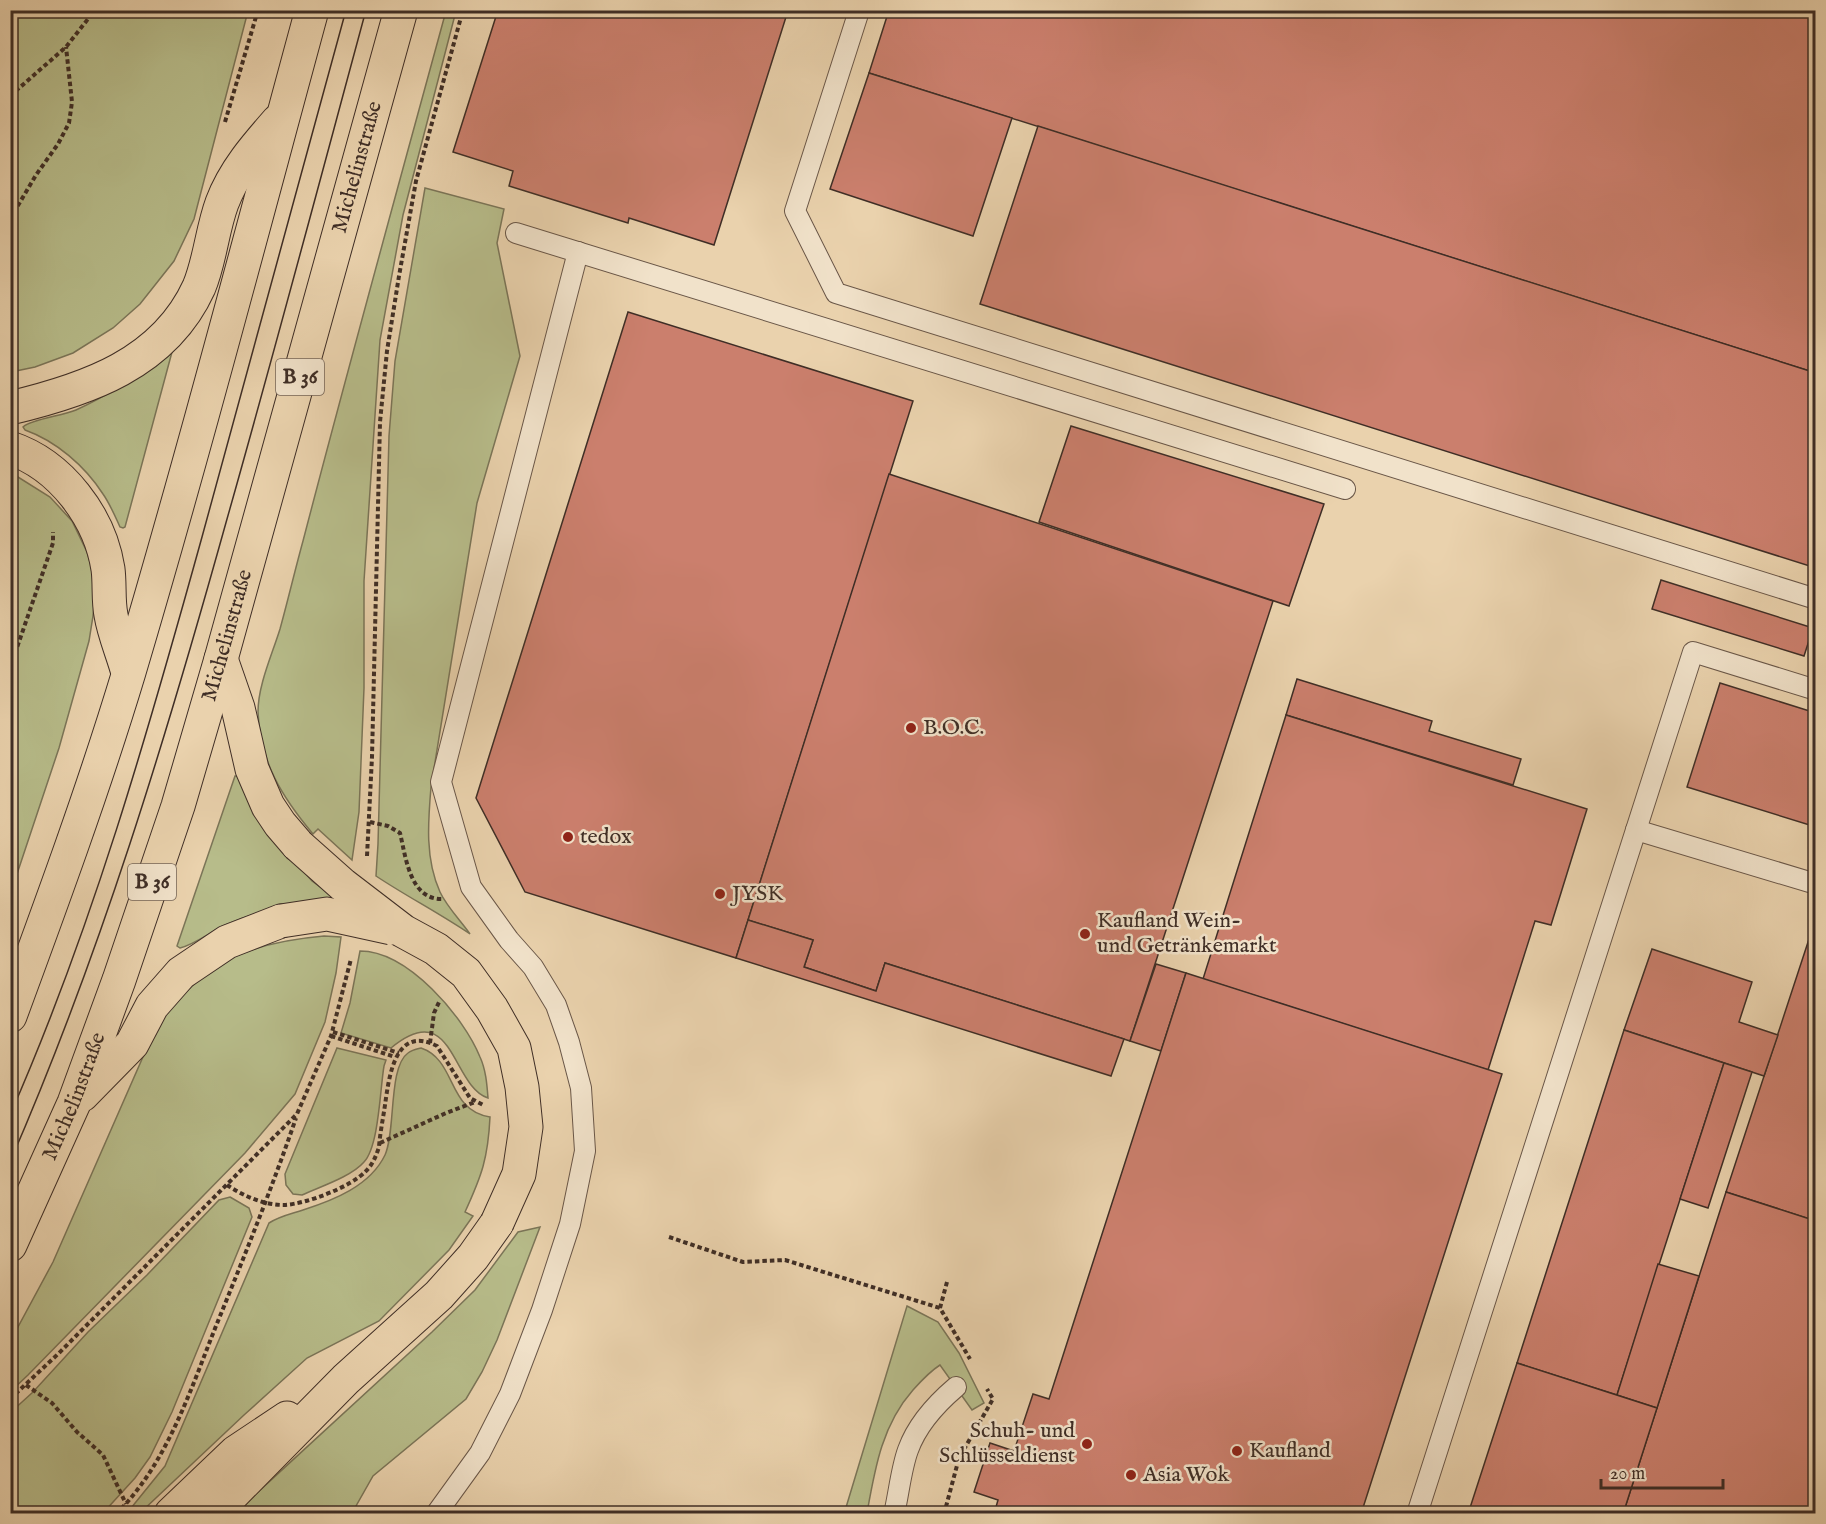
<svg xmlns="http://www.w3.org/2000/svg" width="1826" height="1524" viewBox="0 0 1826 1524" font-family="'IM FELL English',serif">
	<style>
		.green { fill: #b7bc8a; stroke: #7b7558; stroke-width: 1.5 }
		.building { fill: #cb7f6d; stroke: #3f2e26; stroke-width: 1.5 }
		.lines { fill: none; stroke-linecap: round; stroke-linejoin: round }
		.service-casing { stroke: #6a5748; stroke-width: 22 }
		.primary-casing { stroke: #3f2e26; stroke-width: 35 }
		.path { stroke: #3f2e26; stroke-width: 4; stroke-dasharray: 4.5 3; stroke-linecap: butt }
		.service { stroke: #f1e2ca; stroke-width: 20 }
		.primary { stroke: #ead2ad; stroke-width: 33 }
		.tram { stroke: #3f2e26; stroke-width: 1.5 }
		.primary-bridge-casing { stroke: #3f2e26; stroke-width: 35; stroke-linecap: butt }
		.primary-bridge { stroke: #ead2ad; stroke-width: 33 }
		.poi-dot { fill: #8f2418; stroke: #f1e2ca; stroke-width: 2 }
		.labels { text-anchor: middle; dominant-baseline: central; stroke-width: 5; stroke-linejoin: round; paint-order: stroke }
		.shield { fill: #f1e2ca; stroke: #746457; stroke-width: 1.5 }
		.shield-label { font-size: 21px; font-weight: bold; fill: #3f2e26 }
		.street-label { font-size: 22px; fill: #3f2e26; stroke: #f1e2ca }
		.poi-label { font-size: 22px; fill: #3f2e26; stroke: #f1e2ca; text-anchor: start }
	</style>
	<rect width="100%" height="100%" fill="#ead2ad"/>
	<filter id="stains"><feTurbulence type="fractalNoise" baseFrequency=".00333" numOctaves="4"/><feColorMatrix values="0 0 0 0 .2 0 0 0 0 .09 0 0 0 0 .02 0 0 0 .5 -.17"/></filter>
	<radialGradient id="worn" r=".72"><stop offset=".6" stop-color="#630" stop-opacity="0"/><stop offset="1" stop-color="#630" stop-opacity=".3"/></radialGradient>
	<g class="green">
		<path d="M11,10L248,11L194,219L174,261L140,304L113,328L73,353L35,367L11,372Z"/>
		<path d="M446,11H456L403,215L380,340L364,581V688L359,812L352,860L318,829L313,834C282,797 260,762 258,712C258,685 272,655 280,629C288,600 295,570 303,541C349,364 398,187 446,11Z"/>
		<path d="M425,188L504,209L497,243L520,356L477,503L431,787C428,822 425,859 440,892C447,907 461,921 470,934C439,913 406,896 376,876L378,844L389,436L395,361Z"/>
		<path d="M172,352L125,527L123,528L120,527C115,516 110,504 103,494C85,466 56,441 25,430L23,427C32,419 62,416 76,410C110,395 141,373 172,352Z"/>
		<path d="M11,475L18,477L50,497L72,521L87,552L96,582L93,616L89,641L59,748L11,892Z"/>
		<path d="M235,776H237L277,841L312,881L331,895L334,899C296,905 260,909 225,925C210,932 196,944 180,948L177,946Z"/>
		<path d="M324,936L341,937L336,973L325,1022L295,1094L245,1153L28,1375L11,1391V1340L53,1262L157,1025C205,962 245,943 324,936Z"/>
		<path d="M360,951C408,951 464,1017 480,1057C486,1070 487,1085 488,1098C451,1086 454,996 391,1048L341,1033L350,1003Z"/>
		<path d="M337,1048L386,1060L384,1066C380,1089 379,1146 364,1162C351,1177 319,1187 302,1195L293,1194L286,1185L285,1174Z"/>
		<path d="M421,1048C457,1060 447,1111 490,1117C488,1158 482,1175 465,1212L473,1216L449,1250L379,1321L307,1358L244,1415L140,1513H127L165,1466L269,1223C280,1216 291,1214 303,1210C334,1200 370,1186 385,1155C396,1131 388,1067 408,1053C412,1050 417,1049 421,1048Z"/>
		<path d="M230,1197L249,1208L252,1217L172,1412L150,1457L135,1478L103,1513H11V1412L33,1392L88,1332L147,1275L219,1200Z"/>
		<path d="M540,1227L497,1340L482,1372L466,1399L373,1476L352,1513L234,1514L432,1332L475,1290L518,1232Z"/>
		<path d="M907,1306L938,1322L959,1353L984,1403L972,1410L940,1365C929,1372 921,1381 913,1390C882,1425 875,1468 867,1513L844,1514Z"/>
	</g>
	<g class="building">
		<path d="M498,10H767L786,17L714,245L629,218L628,223L509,186L513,171L453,152Z"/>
		<path d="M889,10H1816V373L869,73Z"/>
		<path d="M869,73L1012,118L973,236L830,189Z"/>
		<path d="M1038,126L1816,373V568L980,304Z"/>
		<path d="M628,312L913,401L736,958L525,892L476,798Z"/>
		<path d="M1071,426L1324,504L1289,606L1039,522Z"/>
		<path d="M889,474L1273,601L1130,1041L885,963L876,991L804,967L813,940L748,920Z"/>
		<path d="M1661,580L1813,628L1804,656L1652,609Z"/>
		<path d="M1297,679L1432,721L1429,731L1521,759L1513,785L1286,715Z"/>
		<path d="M1720,683L1816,713V827L1687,787Z"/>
		<path d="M1286,715L1587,809L1551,925L1535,921L1488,1070L1203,979Z"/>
		<path d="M748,920L813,940L804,967L876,991L885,963L1124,1039L1111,1076L736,958Z"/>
		<path d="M1811,933L1816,935V1221L1726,1192Z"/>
		<path d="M1652,949L1752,982L1739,1022L1778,1035L1764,1076L1624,1030Z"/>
		<path d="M1156,964L1186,973L1161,1051L1130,1041Z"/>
		<path d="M1186,973L1502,1074L1361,1514H994L998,1500L974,1492L990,1443L1014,1451L1033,1394L1049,1399Z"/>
		<path d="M1624,1030L1724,1063L1617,1395L1517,1363Z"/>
		<path d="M1724,1063L1752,1072L1708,1208L1680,1199Z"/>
		<path d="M1726,1192L1816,1221V1514H1623Z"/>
		<path d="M1658,1264L1699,1276L1657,1408L1617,1395Z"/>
		<path d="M1517,1363L1657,1408L1623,1514H1468Z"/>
	</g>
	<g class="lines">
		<g class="service-casing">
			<g id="service">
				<path d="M856,10L858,14L795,211L836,293L1816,599"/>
				<path d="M516,233L1345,489"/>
				<path d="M1636,830L1816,884"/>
				<path d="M436,1514L480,1453L510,1394L542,1310L570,1224L585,1151L581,1088L569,1042L556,1005L533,967L509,940L471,887L441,782L578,252"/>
				<path d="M894,1514C899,1493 901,1469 908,1450C917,1425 936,1404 956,1387"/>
				<path d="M1417,1514L1693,652L1816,690"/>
			</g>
		</g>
		<g class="primary-casing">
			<g id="primary">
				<path d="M10,408C86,390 164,364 199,287C210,261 212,230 222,203C234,171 256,146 278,121"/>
				<path d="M10,448C61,465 100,517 108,569C110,584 108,600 111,615C114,634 123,654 128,673"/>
				<path d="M221,659L238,708L252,769L268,806L280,824L298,845"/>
				<path d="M10,1016C52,902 94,788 129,672C194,453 252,231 312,10"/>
				<path d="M82,1095L132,1044L152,1006L181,973L227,942L281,921"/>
				<path id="s1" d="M10,1245L74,1103L119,980L178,806L221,659L401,10"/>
				<path d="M171,1514L236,1452L287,1418"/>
				<path d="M213,1514L346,1379L439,1295L473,1257L497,1223"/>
			</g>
		</g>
		<g class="path">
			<path d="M10,96L66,47L95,10"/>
			<path d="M225,122L258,10"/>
			<path d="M10,219L36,175L58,144L69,123L72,102L66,47"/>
			<path d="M10,668L53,543V532"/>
			<path d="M370,822L388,826L400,833C406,858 410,901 444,899"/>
			<path d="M367,856L372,757L380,422L387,351L399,276L416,181L463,10"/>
			<path d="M333,1032L399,1053"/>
			<path d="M331,1036L395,1057"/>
			<path d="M430,1043L434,1013L440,1000"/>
			<path d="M380,1143L446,1113L475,1102"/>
			<path d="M227,1185C244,1196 263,1205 284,1205C306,1204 351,1187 366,1171C373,1164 376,1156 379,1147C380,1133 383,1119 385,1105C389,1077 395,1024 437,1046L470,1098L485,1106"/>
			<path d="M669,1237L743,1262L785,1260L940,1308"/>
			<path d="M947,1282L940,1308L970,1359"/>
			<path d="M26,1385L52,1403L77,1432L103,1455L126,1504"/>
			<path d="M10,1399L58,1354L297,1114L331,1036L351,959"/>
			<path d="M116,1514C167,1464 190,1391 216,1326C244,1257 272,1188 296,1118"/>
			<path d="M944,1514L959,1458L993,1399L987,1389"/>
		</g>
		<use href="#service" class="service"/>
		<use href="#primary" class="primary"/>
		<g class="tram">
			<path d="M10,1115C92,929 148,732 202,537C251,362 298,186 346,10"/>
			<path d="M10,1162C101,953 166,738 227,519C275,350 320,180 366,10"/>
		</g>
		<g class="primary-bridge-casing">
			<g id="primary-bridge">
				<path d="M298,845L343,885L403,931L436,949L466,973L492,1009L514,1048L522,1087L526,1127L519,1174L497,1223"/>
				<path d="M281,921L327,914L391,928"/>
			</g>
		</g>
		<use href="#primary-bridge" class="primary-bridge"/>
	</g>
	<g class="poi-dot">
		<circle cx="911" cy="728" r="6"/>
		<circle cx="568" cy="837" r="6"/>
		<circle cx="720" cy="894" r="6"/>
		<circle cx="1085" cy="934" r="6"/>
		<circle cx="1087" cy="1444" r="6"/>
		<circle cx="1237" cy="1451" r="6"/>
		<circle cx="1131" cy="1475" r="6"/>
	</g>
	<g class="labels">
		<g class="shield">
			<rect x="276" y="359" width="48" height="36" rx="4.5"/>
			<rect x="128" y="864" width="48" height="36" rx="4.5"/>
		</g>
		<g class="shield-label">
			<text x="300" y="377">B 36</text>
			<text x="152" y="882">B 36</text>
		</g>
		<g class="street-label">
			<text stroke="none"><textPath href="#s1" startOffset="1134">Michelinstraße</textPath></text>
			<text stroke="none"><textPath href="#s1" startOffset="648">Michelinstraße</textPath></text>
			<text stroke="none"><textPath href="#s1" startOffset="162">Michelinstraße</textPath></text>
		</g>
		<g class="poi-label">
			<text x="923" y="728">B.O.C.</text>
			<text x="580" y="837">tedox</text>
			<text x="732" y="894">JYSK</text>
			<text x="1097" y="921">Kaufland Wein-<tspan x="1097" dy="25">und Getränkemarkt</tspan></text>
			<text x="1075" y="1431" text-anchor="end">Schuh- und<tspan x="1075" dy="25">Schlüsseldienst</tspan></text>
			<text x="1249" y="1451">Kaufland</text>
			<text x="1143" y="1475">Asia Wok</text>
		</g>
	</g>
	<rect width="1826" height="1524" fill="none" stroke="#ead2ad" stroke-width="36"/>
	<rect x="12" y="12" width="1802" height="1500" fill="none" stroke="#3f2e26" stroke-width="3"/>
	<rect x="18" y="18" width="1790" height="1488" fill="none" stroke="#3f2e26" stroke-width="1.5"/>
	<path d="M1601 1479v9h122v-9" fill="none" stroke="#3f2e26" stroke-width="3"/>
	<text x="1610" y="1479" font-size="18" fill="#3f2e26" stroke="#f1e2ca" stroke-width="4.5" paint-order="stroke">20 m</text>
	<rect width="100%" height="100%" filter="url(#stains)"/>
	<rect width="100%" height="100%" fill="url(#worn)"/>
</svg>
